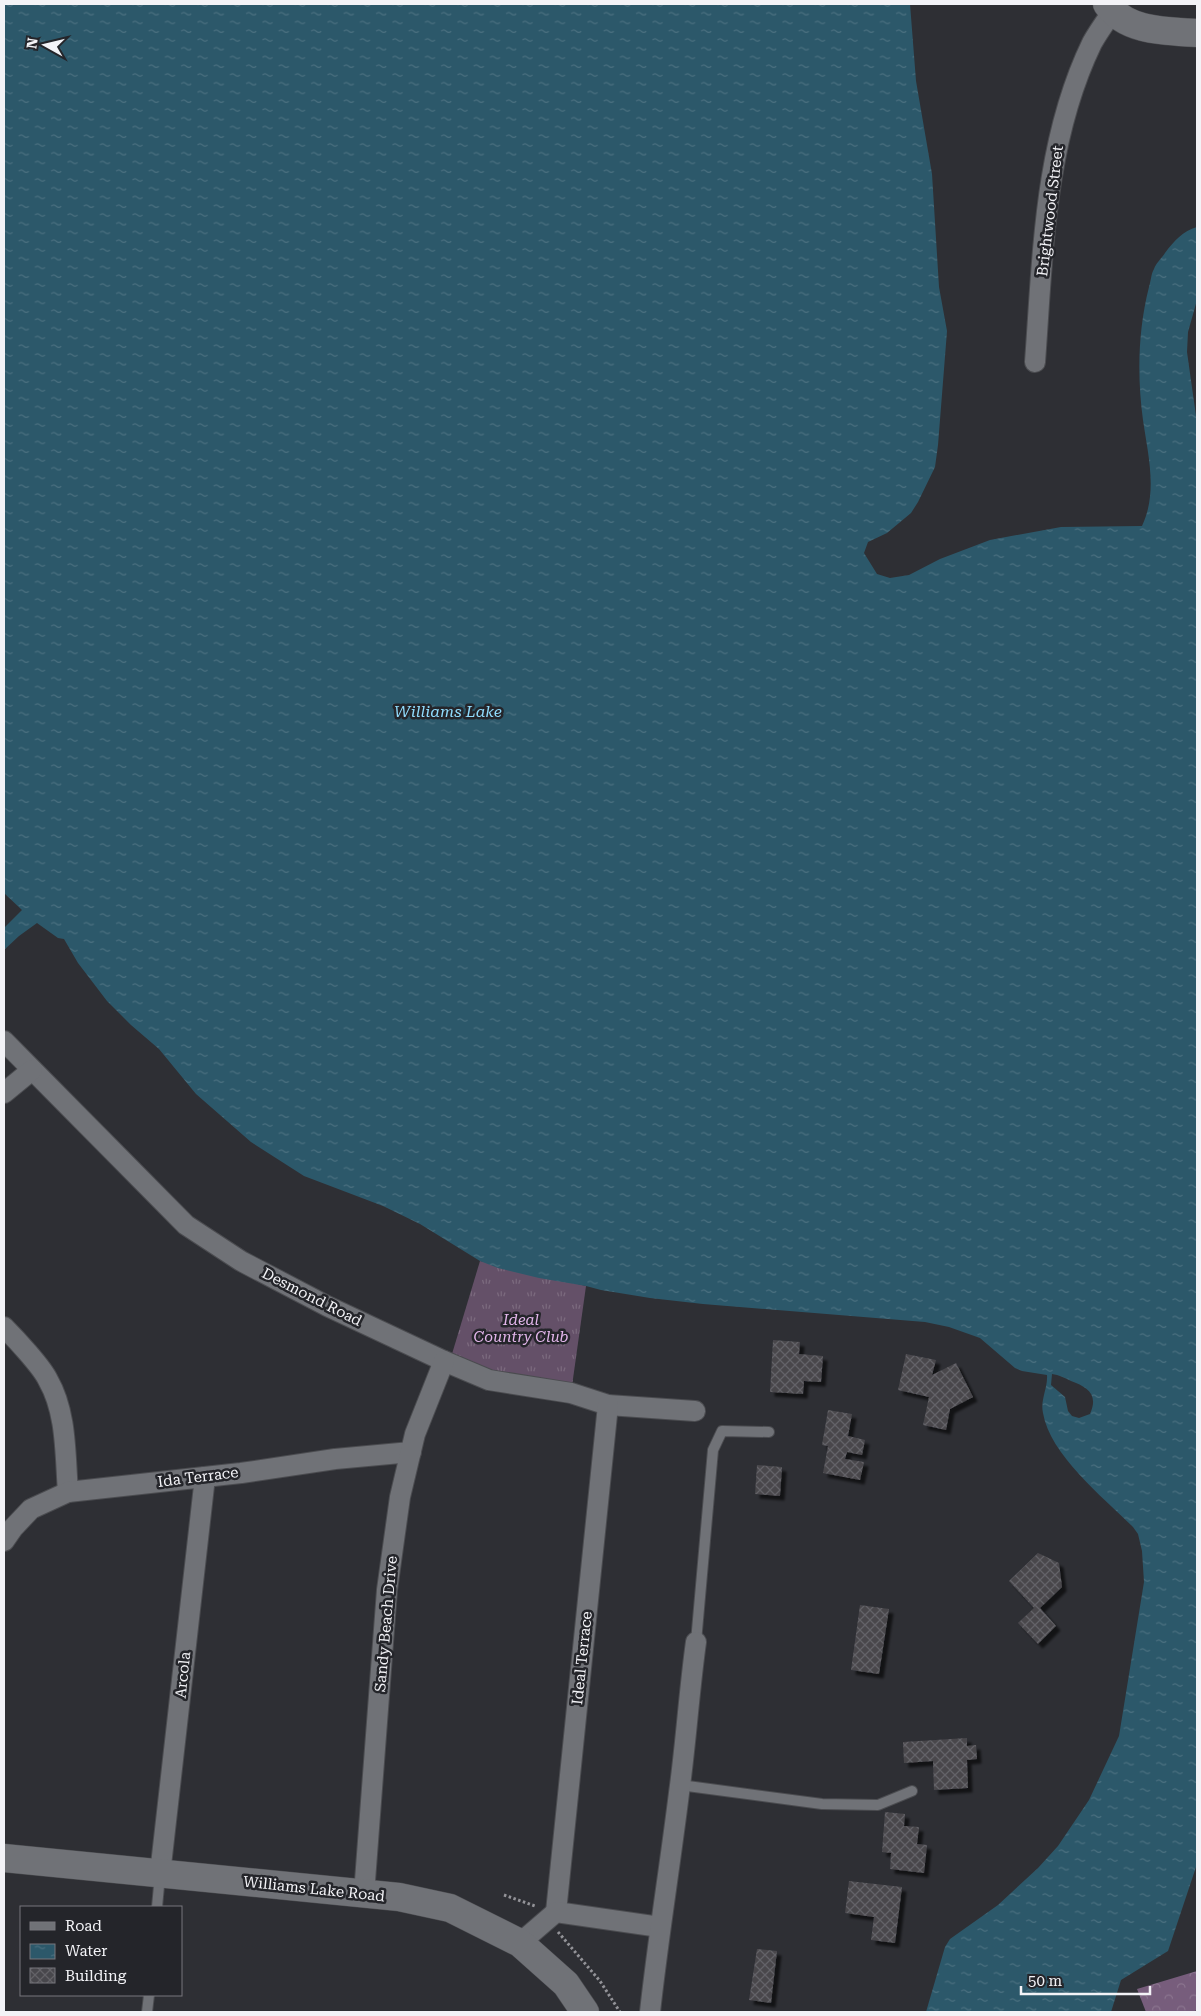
<svg xmlns="http://www.w3.org/2000/svg" width="1201" height="2016" viewBox="0 0 1201 2016" font-family="'Roboto Serif',serif">
	<style>
		.grass { fill: url(#grass-tufts) }
		.forest { fill: url(#forest-crowns) }
		.water { fill: url(#water-ripples); fill-rule: evenodd }
		.building { fill: url(#building-cross-hatch); filter: url(#shadow) }
		.lines { fill: none; stroke-linecap: round; stroke-linejoin: round }
		.lane-casing { stroke: #4b4c50; stroke-width: 12 }
		.street-casing { stroke: #4b4c50; stroke-width: 22 }
		.secondary-casing { stroke: #4b4c50; stroke-width: 29 }
		.path { stroke: #939398; stroke-width: 3; stroke-dasharray: 2.5 2.5; stroke-linecap: butt }
		.lane { stroke: #707277; stroke-width: 10 }
		.street { stroke: #707277; stroke-width: 20 }
		.secondary { stroke: #707277; stroke-width: 28 }
		.labels { text-anchor: middle; dominant-baseline: central; stroke-width: 5; stroke-linejoin: round; paint-order: stroke }
		.street-label { font-size: 15px; fill: #f3f3f7; stroke: #24252a }
		.park-label { font-size: 15px; font-style: italic; fill: #e3b6eb; stroke: #24252a }
		.water-label { font-size: 16px; font-style: italic; fill: #90dbfc; stroke: #24252a }
	</style>
	<defs>
		<pattern id="grass-tufts" width="24" height="20" patternUnits="userSpaceOnUse" patternTransform="scale(1.25)"><rect width="24" height="20" fill="#645068"/><path d="M3 7l-1-3M5 7V3M7 7l1-3M15 17l-1-3M17 17v-4M19 17l1-3" fill="none" stroke="#7b6a7e"/></pattern>
		<pattern id="forest-crowns" width="20" height="18" patternUnits="userSpaceOnUse" patternTransform="scale(1.25)"><rect width="20" height="18" fill="#775d7c"/><path d="M2 6a3 3 0 1 1 6 0M12 15a3 3 0 1 1 6 0" fill="none" stroke="#8b758f"/></pattern>
		<pattern id="water-ripples" width="26" height="14" patternUnits="userSpaceOnUse" patternTransform="scale(1.25)"><rect width="26" height="14" fill="#2c586a"/><path d="M2 4q2-2 4 0t4 0M15 11q2-2 4 0t4 0" fill="none" stroke="#4b7080"/></pattern>
		<pattern id="building-cross-hatch" width="8" height="8" patternUnits="userSpaceOnUse" patternTransform="scale(1.25)"><rect width="8" height="8" fill="#48474c"/><path d="M0 0l8 8M0 8l8-8" fill="none" stroke="#636267"/></pattern>
		<filter id="shadow"><feDropShadow dx="4.5" dy="4.5" stdDeviation="1" flood-color="#0009"/></filter>
	</defs>
	<rect width="100%" height="100%" fill="#2e2f34"/>
	<path class="grass" d="M480,1261L586,1286L571,1393L489,1380L452,1354Z"/>
	<path class="forest" d="M1197,1971V2010L1193,2012H1146L1137,1989Z"/>
	<path class="water" d="M4,4H910L916,81L932,174L939,287L947,331L938,445L935,467L918,502L911,513L887,533L868,542L864,553L877,574L890,578L909,575L940,559L990,540L1061,527L1142,526C1158,492 1148,455 1143,420C1137,376 1138,330 1149,287C1151,281 1151,274 1154,269C1156,263 1162,258 1165,253C1174,241 1183,231 1197,227V300L1188,332L1187,352L1197,423V1864L1168,1951L1121,1980L1111,2012H926L945,1947L950,1939L998,1905L1038,1868L1058,1846L1089,1800L1119,1736L1144,1582L1142,1551L1138,1534L1133,1527C1103,1497 1050,1455 1043,1413C1040,1400 1048,1388 1047,1375L1022,1371L1015,1368L980,1338L949,1327L925,1322L703,1304L650,1298L601,1290L586,1286L539,1278L498,1268L480,1261L420,1224L383,1206L304,1176L251,1142L196,1094L159,1049L131,1025L107,1001L78,963L64,939L58,938L37,923L19,936L4,950V928L22,910L4,893ZM1052,1374C1059,1375 1065,1378 1071,1381C1087,1387 1099,1394 1090,1414L1079,1418L1072,1416L1068,1411L1065,1397L1051,1385Z"/>
	<g class="building">
		<path d="M773,1340L800,1342L799,1354L823,1356L821,1382L804,1381L803,1394L770,1392Z"/>
		<path d="M906,1354L936,1360L932,1375L956,1363L973,1397L950,1409L946,1430L923,1425L929,1397L898,1390Z"/>
		<path d="M828,1410L852,1414L848,1436L865,1440L862,1455L847,1452L845,1459L864,1462L860,1480L823,1473L828,1446L822,1445Z"/>
		<path d="M757,1465L782,1467L780,1496L755,1494Z"/>
		<path d="M1038,1553L1059,1563L1062,1587L1040,1608L1056,1626L1038,1644L1018,1623L1034,1608L1009,1581Z"/>
		<path d="M860,1605L889,1609L879,1674L851,1670Z"/>
		<path d="M967,1738V1746L976,1745L977,1759L967,1760L968,1788L934,1790L933,1761L904,1763L903,1742Z"/>
		<path d="M885,1812L905,1814L904,1826L919,1827L917,1844L927,1845L924,1873L890,1869L891,1853L882,1852Z"/>
		<path d="M849,1881L902,1887L895,1943L871,1940L874,1917L845,1913Z"/>
		<path d="M757,1949L777,1951L771,2003L749,2000Z"/>
	</g>
	<g class="lines">
		<g class="lane-casing">
			<g id="lane">
				<path d="M696,1642L713,1450L722,1431L769,1432"/>
				<path d="M680,1785L822,1804L878,1805L912,1791"/>
				<path d="M157,1907L160,1875"/>
				<path d="M147,2012L149,1995"/>
			</g>
		</g>
		<g class="street-casing">
			<g id="street">
				<path d="M1035,362C1043,255 1044,142 1092,43C1098,32 1106,21 1113,11"/>
				<path d="M4,1041L186,1225L241,1261L327,1306L444,1361L489,1380L571,1393L608,1405L695,1411"/>
				<path d="M4,1093L32,1070"/>
				<path d="M4,1327C15,1338 42,1367 48,1380C67,1413 65,1455 68,1492"/>
				<path d="M4,1541L13,1528L31,1509L68,1492L241,1473L335,1459L411,1452"/>
				<path d="M160,1874L205,1477"/>
				<path d="M364,1894L387,1590L400,1497L415,1434L444,1361"/>
				<path d="M556,1912L608,1405"/>
				<path d="M520,1943L556,1912L660,1927"/>
				<path d="M650,2012C658,1939 670,1866 679,1793C686,1743 689,1692 696,1642"/>
			</g>
		</g>
		<g class="secondary-casing">
			<g id="secondary">
				<path d="M1107,4C1126,32 1167,31 1197,33"/>
				<path d="M4,1858L399,1897L450,1908L520,1943L566,1984L585,2012"/>
			</g>
		</g>
		<g class="path">
			<path d="M504,1895L535,1906"/>
			<path d="M558,1932L600,1981L620,2012"/>
		</g>
		<use href="#lane" class="lane"/>
		<use href="#street" class="street"/>
		<use href="#secondary" class="secondary"/>
	</g>
	<g class="labels">
		<g class="street-label">
			<text transform="translate(1050 211) rotate(-83)">Brightwood Street</text>
			<text transform="translate(312 1297) rotate(27)">Desmond Road</text>
			<text transform="translate(198 1477) rotate(-7)">Ida Terrace</text>
			<text transform="translate(386 1624) rotate(-85)">Sandy Beach Drive</text>
			<text transform="translate(582 1658) rotate(-84)">Ideal Terrace</text>
			<text transform="translate(183 1675) rotate(-84)">Arcola</text>
			<text transform="translate(314 1889) rotate(6)">Williams Lake Road</text>
		</g>
		<g class="park-label">
			<text x="521" y="1320">Ideal<tspan x="521" dy="17">Country Club</tspan></text>
		</g>
		<g class="water-label">
			<text x="448" y="711">Williams Lake</text>
		</g>
	</g>
	<rect width="1201" height="2016" fill="none" stroke="#f3f3f7" stroke-width="10"/>
	<rect x="20" y="1906" width="162" height="90" fill="#24252a" stroke="#77777c"/>
	<rect x="30" y="1922" width="25" height="8" fill="#707277" stroke="#77777c"/>
	<text x="65" y="1931" font-size="15" fill="#f3f3f7">Road</text>
	<rect x="30" y="1944" width="25" height="15" fill="url(#water-ripples)" stroke="#77777c"/>
	<text x="65" y="1956" font-size="15" fill="#f3f3f7">Water</text>
	<rect x="30" y="1968" width="25" height="15" fill="url(#building-cross-hatch)" stroke="#77777c"/>
	<text x="65" y="1981" font-size="15" fill="#f3f3f7">Building</text>
	<g transform="translate(45 45) rotate(278)" stroke="#24252a" stroke-width="4" paint-order="stroke">
	<path d="M0-4L9 19L0 12L-9 19Z" fill="#f3f3f7"/>
	<text y="-8" font-size="14" font-weight="bold" text-anchor="middle" fill="#f3f3f7">N</text>
	</g>
	<path d="M1021 1986v8h129v-8" fill="none" stroke="#f3f3f7" stroke-width="2.5"/>
	<text x="1028" y="1986" font-size="15" fill="#f3f3f7" stroke="#24252a" stroke-width="4" paint-order="stroke">50 m</text>
</svg>
